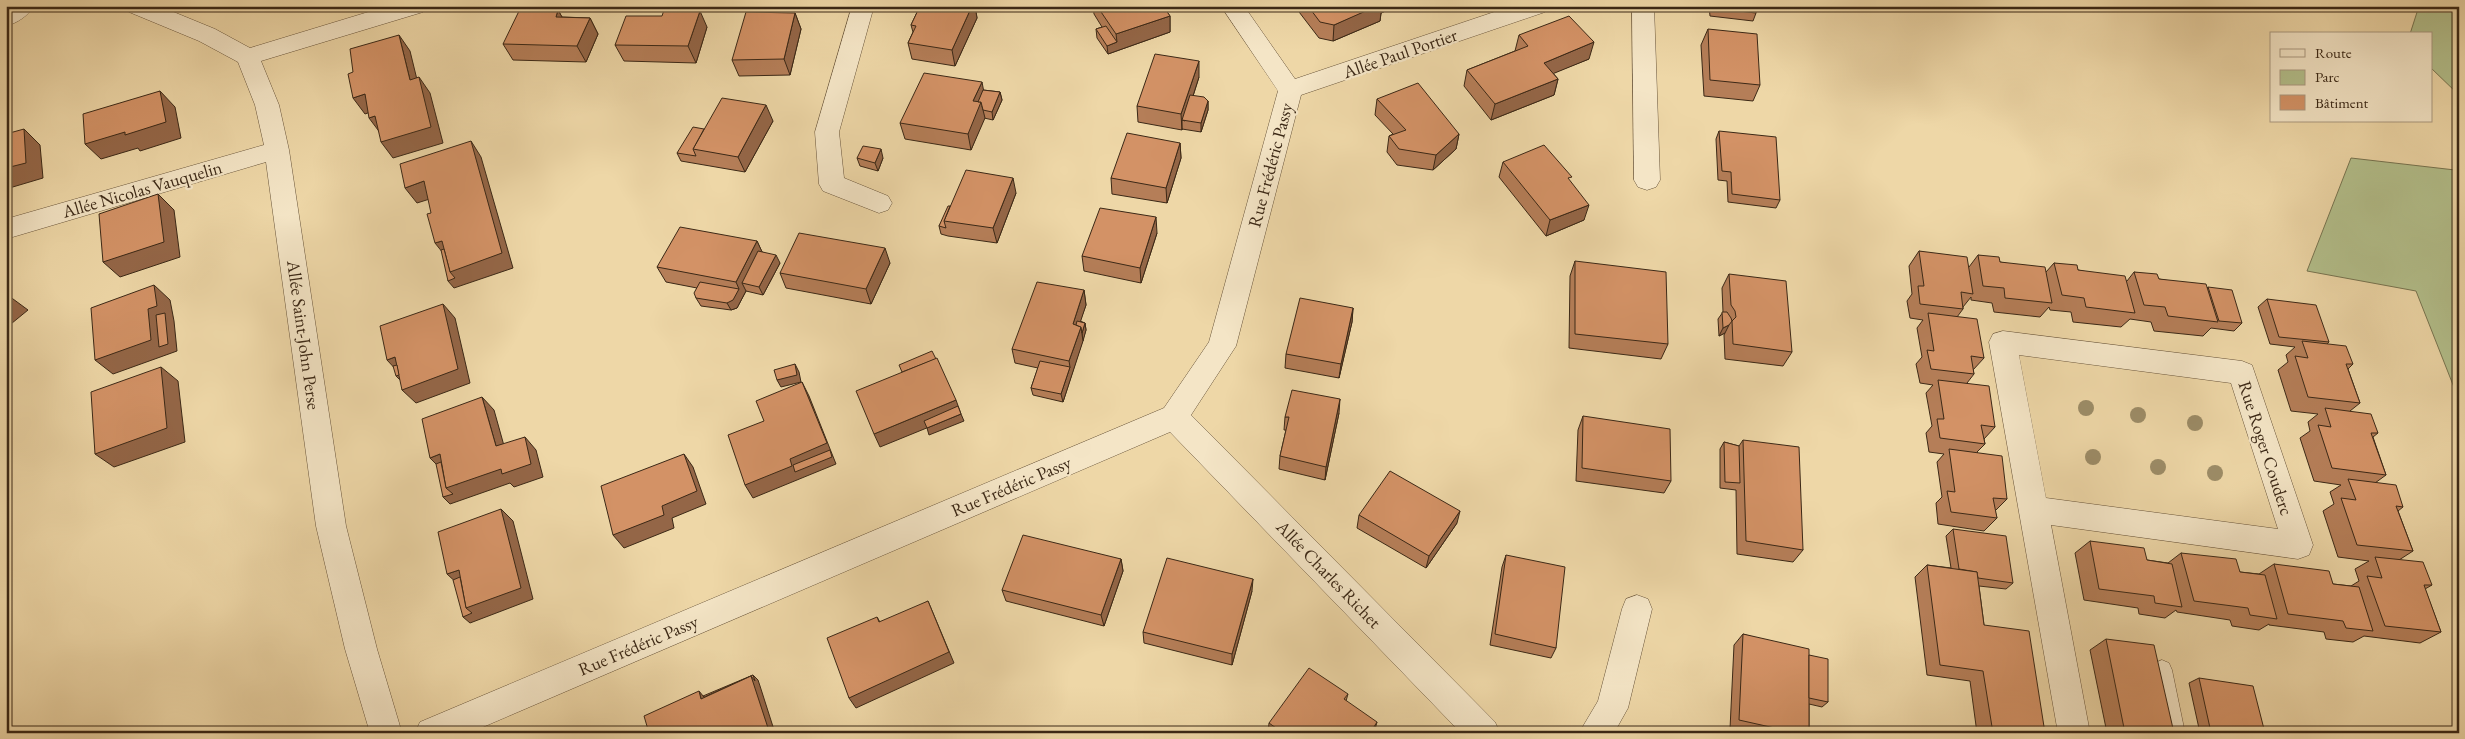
<svg xmlns="http://www.w3.org/2000/svg" width="2465" height="739" viewBox="0 0 2465 739" font-family="'EB Garamond',serif">
	<style>
		.green { fill: #b3bf8b; stroke: #777450 }
		.lines { fill: none; stroke-linecap: round; stroke-linejoin: round }
		.service-casing { stroke: #68543a; stroke-width: 1 }
		.minor-casing { stroke: #68543a; stroke-width: 1 }
		.service { fill: #f4e5c6; fill-rule: evenodd }
		.minor { fill: #f4e5c6; fill-rule: evenodd }
		.tree { fill: #9c8c67 }
		.wall { fill: #b57e58; stroke: #3b2816 }
		.shaded-wall { fill: #946647; stroke: #3b2816 }
		.building { fill: #d39266; stroke: #3b2816 }
		.labels { text-anchor: middle; dominant-baseline: central; stroke-width: 4.5; stroke-linejoin: round; paint-order: stroke }
		.street-label { font-size: 18px; fill: #3b2816; stroke: #f4e5c6 }
	</style>
	<rect width="100%" height="100%" fill="#eed7a7"/>
	<filter id="stains"><feTurbulence type="fractalNoise" baseFrequency=".004" numOctaves="4"/><feColorMatrix values="0 0 0 0 .2 0 0 0 0 .09 0 0 0 0 .02 0 0 0 .5 -.17"/></filter>
	<radialGradient id="worn" r=".72"><stop offset=".6" stop-color="#630" stop-opacity="0"/><stop offset="1" stop-color="#630" stop-opacity=".3"/></radialGradient>
	<g class="green">
		<path d="M2419,6H2459V95L2431,68V34H2410Z"/>
		<path d="M2351,158L2455,170L2459,163V400L2416,291L2307,271Z"/>
	</g>
	<g class="lines">
		<g class="service-casing">
			<path id="service" d="M2162,660L2169,663L2172,670L2185,733H2165L2152,670L2155,663Z"/>
		</g>
		<g class="minor-casing">
			<g id="minor">
				<path d="M34,6C28,16 17,23 6,26V7Z"/>
				<path d="M126,6H159L215,29L250,48L388,6H426L423,12L261,61L279,105L289,150L346,526L377,649L402,733H370L345,649L316,526L266,162L6,239V219L264,145L255,105L238,62L199,41L129,12Z"/>
				<path d="M852,6H874L839,132L844,178L888,196L892,203L888,210L879,213L823,191L819,184L815,132Z"/>
				<path d="M1221,6H1244L1295,79L1512,6H1548L1545,12L1301,95L1236,346L1191,415L1495,722L1500,733H1461L1170,432L469,733H415L420,722L1164,408L1209,342L1278,91Z"/>
				<path d="M1632,6H1654L1660,180L1656,187L1647,190L1638,187L1634,180Z"/>
				<path d="M2003,331L2242,361L2252,365L2313,545L2309,555L2298,559L2051,525L2090,733H2058L1989,342L1993,334ZM2019,355L2231,383L2278,529L2046,498Z"/>
				<path d="M1637,595L1648,599L1652,609L1628,708L1614,733H1579L1598,701L1622,609L1626,599Z"/>
			</g>
		</g>
		<use href="#service" class="service"/>
		<use href="#minor" class="minor"/>
	</g>
	<g class="tree">
		<circle cx="2086" cy="408" r="8"/>
		<circle cx="2138" cy="415" r="8"/>
		<circle cx="2195" cy="423" r="8"/>
		<circle cx="2093" cy="457" r="8"/>
		<circle cx="2158" cy="467" r="8"/>
		<circle cx="2215" cy="473" r="8"/>
	</g>
	<g class="wall">
		<path d="M920,6H975L977,18L955,66L912,59L908,43L913,32L911,25Z"/>
		<path d="M1093,6H1163L1170,16V32L1108,54L1097,38L1096,29L1102,27L1094,14Z"/>
		<path d="M1296,6H1395V7L1381,13L1380,21L1333,41L1319,38L1296,8Z"/>
		<path d="M1709,6H1756V13L1753,21L1710,16Z"/>
		<path d="M558,10L562,17L590,18L598,34L586,62L513,60L503,44Z"/>
		<path d="M795,13L801,29L790,75L739,76L732,60Z"/>
		<path d="M707,27L696,63L624,61L615,45Z"/>
		<path d="M1708,29L1760,85L1753,101L1704,96L1701,45Z"/>
		<path d="M1519,35L1589,59L1553,73L1558,79L1554,95L1491,120L1464,86L1467,70L1515,51Z"/>
		<path d="M1199,77L1193,96L1208,101V110L1201,132L1182,129V130L1138,122L1137,106Z"/>
		<path d="M983,90L1000,92L1002,100L993,120L984,118L971,150L905,139L900,123Z"/>
		<path d="M1377,99L1459,134L1456,149L1433,170L1397,165L1387,152L1389,136L1393,134L1375,115Z"/>
		<path d="M773,121L745,172L681,161L677,153L704,129Z"/>
		<path d="M1719,131L1780,200L1776,208L1728,202L1727,181L1718,180L1716,139Z"/>
		<path d="M1180,143L1181,158L1167,203L1112,194L1111,178Z"/>
		<path d="M857,158H883L878,171L860,166Z"/>
		<path d="M1503,162L1571,182L1584,220L1546,236L1499,177Z"/>
		<path d="M1016,193L997,243L948,236L941,234L939,226L950,206Z"/>
		<path d="M1157,233L1141,283L1084,271L1082,256Z"/>
		<path d="M757,241L762,252L780,263L763,295L746,291L737,308L731,310L701,306L696,298L697,288L666,282L657,267Z"/>
		<path d="M1919,251L1969,267L1978,255L2000,262L2046,272L2054,263L2078,270L2127,281L2134,272L2159,279L2207,288L2208,287L2242,323L2234,331L2211,328L2203,336L2154,331L2151,322L2130,319L2121,327L2073,322L2071,312L2050,310L2049,307L2040,317L1994,312L1992,303L1971,300V297L1963,307V309L1957,317L1984,358L1973,370L1974,374L1967,383L1995,427L1984,439L1985,444L1977,452L2007,499L1995,511L1997,518L1984,531L1938,524L1936,503L1942,497L1937,462L1944,454L1929,452L1926,433L1932,426L1926,393L1933,385L1920,383L1916,364L1922,357L1917,328L1923,320L1910,318L1907,301L1912,294L1909,266Z"/>
		<path d="M1575,261L1668,344L1661,359L1569,348L1570,276Z"/>
		<path d="M890,263L871,304L786,288L780,273Z"/>
		<path d="M1729,274L1792,352L1783,366L1725,359L1724,335L1725,333L1719,336L1718,319L1723,312L1722,288Z"/>
		<path d="M1084,290L1086,305L1080,321L1085,323L1086,330L1063,402L1033,395L1031,388L1038,368L1015,363L1012,349Z"/>
		<path d="M2267,299L2329,342L2327,344L2353,364L2348,369L2360,403L2350,411L2378,433L2373,437L2386,475L2375,483L2403,507L2398,511L2413,551L2399,560L2432,585L2425,589L2441,632L2420,643L2364,636L2353,642L2326,639L2324,632L2269,625V624L2259,630L2232,626L2230,620L2177,612L2176,610L2165,618L2139,614L2138,608L2084,600L2075,553L2090,541L2147,560L2168,563L2181,553L2240,572L2259,574L2274,564L2333,584L2351,586L2359,581L2355,569L2369,561L2338,557L2323,511L2334,504L2330,492L2341,485L2314,481L2300,438L2310,431L2308,422L2318,414L2291,411L2278,370L2288,362L2286,355L2295,347L2270,344L2258,307Z"/>
		<path d="M1353,308L1352,322L1339,378L1285,368L1286,354Z"/>
		<path d="M1339,413L1325,480L1279,469L1280,456L1286,430H1284L1285,417Z"/>
		<path d="M1583,416L1671,481L1664,493L1576,481L1578,430Z"/>
		<path d="M1743,440L1803,550L1793,562L1737,554L1736,490L1720,488V449L1724,442L1739,446Z"/>
		<path d="M1359,515L1457,523L1426,568L1357,528Z"/>
		<path d="M1953,529L2013,583L2006,589L1979,586L1984,625L2045,733H1977L1970,681L1927,675L1915,577L1927,565L1951,568L1946,536Z"/>
		<path d="M1506,555L1556,648L1551,658L1490,645L1502,567Z"/>
		<path d="M1121,559L1123,571L1104,626L1006,601L1002,590Z"/>
		<path d="M1252,591L1232,665L1144,643L1143,632Z"/>
		<path d="M1743,634L1809,655L1828,702L1822,707L1809,704V733H1745L1730,729L1734,645Z"/>
		<path d="M2106,639L2174,733H2107L2090,650Z"/>
		<path d="M2199,678L2265,733H2200L2189,683Z"/>
		<path d="M1348,694L1346,701L1375,732L1374,733H1268L1269,723Z"/>
	</g>
	<g class="shaded-wall">
		<path d="M972,6H975L977,18L955,66L952,50Z"/>
		<path d="M1375,6H1395V7L1381,13L1380,21L1333,41L1334,25Z"/>
		<path d="M558,10L567,26L556,17Z"/>
		<path d="M700,11L707,27L696,63L688,46Z"/>
		<path d="M795,13L801,29L790,75L784,59Z"/>
		<path d="M1170,16V32L1108,54L1107,46L1117,42L1116,34Z"/>
		<path d="M590,18L598,34L586,62L577,46Z"/>
		<path d="M399,35L410,51L421,96L410,80Z"/>
		<path d="M1594,42L1589,59L1540,79L1544,63Z"/>
		<path d="M1199,61V77L1185,121L1182,120V130L1181,114Z"/>
		<path d="M419,77L430,93L443,143L393,158L381,142Z"/>
		<path d="M1558,79L1554,95L1491,120L1495,104Z"/>
		<path d="M982,82L985,98L982,106L985,118L971,150L968,134L973,101Z"/>
		<path d="M160,91L175,107L181,138L140,151L138,148L101,159L85,144Z"/>
		<path d="M1000,92L1002,100L993,120L992,112Z"/>
		<path d="M365,94L376,110L365,114L353,98Z"/>
		<path d="M1208,101V110L1201,132V123Z"/>
		<path d="M766,105L773,121L745,172L738,157Z"/>
		<path d="M375,116L381,134L369,118Z"/>
		<path d="M24,129L40,145L43,178L6,189V168Z"/>
		<path d="M1459,134L1456,149L1433,170L1436,155Z"/>
		<path d="M471,141L481,157L513,268L454,288L448,281L450,272L447,258L435,243L442,241Z"/>
		<path d="M1180,143L1181,158L1167,203L1166,188Z"/>
		<path d="M881,149L883,158L878,171L875,163Z"/>
		<path d="M1013,178L1016,193L997,243L993,228Z"/>
		<path d="M424,181L436,197L417,203L405,188Z"/>
		<path d="M158,194L174,210L180,257L120,277L103,262Z"/>
		<path d="M1589,205L1584,220L1546,236L1550,220Z"/>
		<path d="M1156,217L1157,233L1141,283L1140,268Z"/>
		<path d="M757,241L764,256L742,283L746,291L737,308L731,310L727,303L739,289L736,282Z"/>
		<path d="M885,248L890,263L871,304L866,289Z"/>
		<path d="M776,255L780,263L763,295L759,287Z"/>
		<path d="M154,285L170,300L174,321L177,351L113,374L95,360L148,309Z"/>
		<path d="M1084,290L1086,305L1077,332L1073,324Z"/>
		<path d="M9,296L28,310L6,328V298Z"/>
		<path d="M443,304L455,318L470,383L416,403L402,390Z"/>
		<path d="M1353,308L1352,322L1339,378L1341,364Z"/>
		<path d="M1085,323L1086,330L1083,341L1082,333Z"/>
		<path d="M1729,325L1725,333L1719,336L1723,328Z"/>
		<path d="M1081,327L1083,341L1063,402L1061,394L1070,367L1069,361Z"/>
		<path d="M395,357L403,383L396,376L400,374L387,360Z"/>
		<path d="M795,364L799,372L801,382L781,387L777,380Z"/>
		<path d="M161,367L178,381L185,442L114,467L95,454Z"/>
		<path d="M802,382L809,396L836,464L753,498L745,485L790,459Z"/>
		<path d="M482,397L494,410L508,460L496,446Z"/>
		<path d="M1340,399L1339,413L1325,480L1326,467Z"/>
		<path d="M956,400L961,414L880,447L874,434Z"/>
		<path d="M961,414L964,421L929,435L927,428Z"/>
		<path d="M525,437L536,450L543,477L514,487L510,483L450,504L443,497L446,488L443,471L430,458L440,454L456,485Z"/>
		<path d="M684,454L693,467L706,504L672,518L674,528L624,548L613,535L662,506Z"/>
		<path d="M501,509L513,521L533,599L470,623L463,617L466,608L460,586L447,574L459,570Z"/>
		<path d="M1460,511L1457,523L1426,568L1429,556Z"/>
		<path d="M1121,559L1123,571L1104,626L1101,615Z"/>
		<path d="M1253,579L1252,591L1232,665V654Z"/>
		<path d="M928,601L954,663L856,708L849,698L879,622L877,617L883,627Z"/>
		<path d="M753,675L758,680L760,686L775,733H764L701,699L699,691L708,702Z"/>
		<path d="M1377,722L1374,733H1370Z"/>
	</g>
	<g class="building">
		<path d="M920,6H972L952,50L908,43L916,26L911,25Z"/>
		<path d="M1097,6H1163L1170,16L1116,34Z"/>
		<path d="M1308,6H1377L1334,25L1320,22Z"/>
		<path d="M1713,6H1756V13L1713,8Z"/>
		<path d="M520,9L558,10L556,17L590,18L577,46L503,44Z"/>
		<path d="M664,10L700,11L688,46L615,45L626,16H662Z"/>
		<path d="M746,12L795,13L784,59L732,60Z"/>
		<path d="M1569,16L1594,42L1544,63L1558,79L1495,104L1467,70L1528,46L1519,35Z"/>
		<path d="M1106,26L1117,42L1107,46L1096,29Z"/>
		<path d="M1708,29L1757,34L1760,85L1710,80Z"/>
		<path d="M399,35L410,80L419,77L431,127L381,142L375,116L369,118L365,94L353,98L348,74L353,72L350,49Z"/>
		<path d="M1155,54L1199,61L1181,114L1137,106Z"/>
		<path d="M924,73L982,82L973,101L981,102L968,134L900,123Z"/>
		<path d="M1418,83L1459,134L1436,155L1399,149L1389,136L1406,130L1377,99Z"/>
		<path d="M983,90L1000,92L992,112L983,110L981,102H978Z"/>
		<path d="M160,91L166,122L125,135V132L85,144L83,114Z"/>
		<path d="M1190,95L1204,97L1208,101L1201,123L1182,120Z"/>
		<path d="M722,98L766,105L738,157L693,149Z"/>
		<path d="M693,127L704,129L693,149L696,156L677,153Z"/>
		<path d="M24,129L26,163L6,168V134Z"/>
		<path d="M1719,131L1776,137L1780,200L1732,194L1731,172L1722,171Z"/>
		<path d="M1127,133L1180,143L1166,188L1111,178Z"/>
		<path d="M471,141L502,253L450,272L442,241L435,243L427,214L431,213L424,181L405,188L400,164Z"/>
		<path d="M1544,145L1572,177L1568,178L1589,205L1550,220L1503,162Z"/>
		<path d="M863,146L881,149L875,163L857,158Z"/>
		<path d="M966,170L1013,178L993,228L944,221Z"/>
		<path d="M158,194L164,242L103,262L99,214Z"/>
		<path d="M948,206H950L944,221L946,228L939,226Z"/>
		<path d="M1100,208L1156,217L1140,268L1082,256Z"/>
		<path d="M680,227L757,241L736,282L657,267Z"/>
		<path d="M799,233L885,248L866,289L780,273Z"/>
		<path d="M444,249L450,272L455,278L448,281L441,250Z"/>
		<path d="M758,251L776,255L759,287L742,283Z"/>
		<path d="M1919,251L1967,257L1973,294L1961,292L1963,309L1920,304L1918,286H1924Z"/>
		<path d="M1978,255L1999,257L2000,262L2045,267L2052,303L2005,298L2004,288L1983,286Z"/>
		<path d="M1575,261L1666,272L1668,344L1575,334Z"/>
		<path d="M2054,263L2077,265L2078,270L2125,276L2135,313L2086,307L2084,298L2062,295Z"/>
		<path d="M2134,272L2157,274L2159,279L2206,284L2218,322L2168,316L2165,307L2144,305Z"/>
		<path d="M1729,274L1786,281L1792,352L1733,344L1732,321L1736,317L1735,311L1731,305Z"/>
		<path d="M700,282L739,289L733,300L727,303L696,298L694,293Z"/>
		<path d="M1037,282L1084,290L1073,324L1081,327L1069,361L1012,349Z"/>
		<path d="M154,285L157,306L148,309L151,340L95,360L91,308Z"/>
		<path d="M2208,287L2232,290L2242,323L2219,321Z"/>
		<path d="M1300,298L1353,308L1341,364L1286,354Z"/>
		<path d="M2267,299L2316,305L2329,342L2279,337Z"/>
		<path d="M443,304L458,369L402,390L395,357L387,360L380,326Z"/>
		<path d="M1722,312H1727L1731,318L1732,321L1729,325L1723,328Z"/>
		<path d="M165,313L168,344L159,347L156,315Z"/>
		<path d="M1928,313L1977,319L1984,358L1971,356L1974,374L1931,369L1927,350L1934,351Z"/>
		<path d="M1077,321L1085,323L1082,333L1081,327L1076,325Z"/>
		<path d="M2302,341L2346,346L2353,364H2346L2360,403L2308,397L2295,356L2308,358Z"/>
		<path d="M932,351L936,359L902,372L899,365Z"/>
		<path d="M937,358L956,400L874,434L856,391Z"/>
		<path d="M1040,361L1070,367L1061,394L1031,388Z"/>
		<path d="M795,364L797,375L777,380L774,370Z"/>
		<path d="M397,365L399,375L396,376L393,366Z"/>
		<path d="M161,367L167,428L95,454L91,392Z"/>
		<path d="M1938,380L1989,386L1995,427L1981,425L1985,444L1940,438L1937,419H1944Z"/>
		<path d="M802,382L827,443L790,459L792,466L745,485L728,435L764,421L756,401Z"/>
		<path d="M1292,390L1340,399L1326,467L1280,456L1289,417H1285Z"/>
		<path d="M482,397L496,446L525,437L531,464L502,474L501,469L446,488L440,454L430,458L422,419Z"/>
		<path d="M958,406L961,414L927,428L924,421Z"/>
		<path d="M2325,408L2371,414L2378,433H2371L2386,475L2332,468L2318,425L2331,427Z"/>
		<path d="M1583,416L1670,429L1671,481L1582,468Z"/>
		<path d="M1743,440L1799,447L1803,550L1746,541Z"/>
		<path d="M1724,442L1739,446L1740,483L1725,482Z"/>
		<path d="M1949,449L2002,456L2007,499L1993,498L1997,518L1951,512L1947,491L1955,492Z"/>
		<path d="M830,450L832,457L795,472L793,465Z"/>
		<path d="M684,454L697,491L662,506L664,515L613,535L601,486Z"/>
		<path d="M441,462L446,488L453,494L443,497L436,464Z"/>
		<path d="M1390,471L1460,511L1429,556L1359,515Z"/>
		<path d="M2348,479L2396,485L2403,507L2396,506L2413,551L2357,545L2341,498L2356,500Z"/>
		<path d="M501,509L521,588L466,608L459,570L447,574L438,532Z"/>
		<path d="M1953,529L2006,536L2013,583L1978,578L1977,572L1959,569Z"/>
		<path d="M1023,535L1121,559L1101,615L1002,590Z"/>
		<path d="M2090,541L2144,548L2147,560L2172,564L2182,607L2155,603L2154,596L2099,589Z"/>
		<path d="M2181,553L2236,559L2240,572L2265,575L2277,619L2250,615L2248,608L2194,601Z"/>
		<path d="M1506,555L1565,567L1556,648L1495,634Z"/>
		<path d="M2375,557L2423,562L2432,585H2424L2441,632L2385,626L2367,576L2382,578Z"/>
		<path d="M1167,558L1253,579L1232,654L1143,632Z"/>
		<path d="M2274,564L2329,571L2333,584L2359,587L2373,631L2346,628L2343,621L2288,614Z"/>
		<path d="M1927,565L1977,572L1984,625L2029,631L2045,733H1993L1983,671L1940,665Z"/>
		<path d="M460,577L466,608L472,613L463,617L453,580Z"/>
		<path d="M928,601L949,652L849,698L827,638L877,617L879,622Z"/>
		<path d="M1743,634L1809,649V733H1797L1739,720Z"/>
		<path d="M2106,639L2154,645L2174,733H2125Z"/>
		<path d="M1809,655L1828,659V702L1809,698Z"/>
		<path d="M1309,668L1348,694L1344,699L1377,722L1370,733H1283L1269,723Z"/>
		<path d="M753,675L755,681L751,676L704,697L703,696Z"/>
		<path d="M751,676L769,731L764,733H649L644,716L699,691L701,699Z"/>
		<path d="M2199,678L2253,686L2265,733H2247L2210,728Z"/>
	</g>
	<g class="labels">
		<g class="street-label">
			<text transform="translate(1400 53) rotate(-19)">Allée Paul Portier</text>
			<text transform="translate(1270 165) rotate(-75)">Rue Frédéric Passy</text>
			<text transform="translate(142 189) rotate(-16)">Allée Nicolas Vauquelin</text>
			<text transform="translate(304 335) rotate(82)">Allée Saint-John Perse</text>
			<text transform="translate(2266 448) rotate(72)">Rue Roger Couderc</text>
			<text transform="translate(1011 486) rotate(-23)">Rue Frédéric Passy</text>
			<text transform="translate(1329 574) rotate(46)">Allée Charles Richet</text>
			<text transform="translate(638 645) rotate(-23)">Rue Frédéric Passy</text>
		</g>
	</g>
	<rect width="2465" height="739" fill="none" stroke="#eed7a7" stroke-width="25"/>
	<rect x="8" y="8" width="2450" height="724" fill="none" stroke="#3b2816" stroke-width="2.5"/>
	<rect x="12" y="12" width="2440" height="714" fill="none" stroke="#3b2816"/>
	<rect x="2270" y="32" width="162" height="90" fill="#f4e5c6" stroke="#aa9980"/>
	<rect x="2280" y="49" width="25" height="8" fill="#f4e5c6" stroke="#aa9980"/>
	<text x="2315" y="58" font-size="15" fill="#3b2816">Route</text>
	<rect x="2280" y="70" width="25" height="15" fill="#b3bf8b" stroke="#aa9980"/>
	<text x="2315" y="82" font-size="15" fill="#3b2816">Parc</text>
	<rect x="2280" y="95" width="25" height="15" fill="#d39266" stroke="#aa9980"/>
	<text x="2315" y="108" font-size="15" fill="#3b2816">Bâtiment</text>
	<rect width="100%" height="100%" filter="url(#stains)"/>
	<rect width="100%" height="100%" fill="url(#worn)"/>
</svg>
